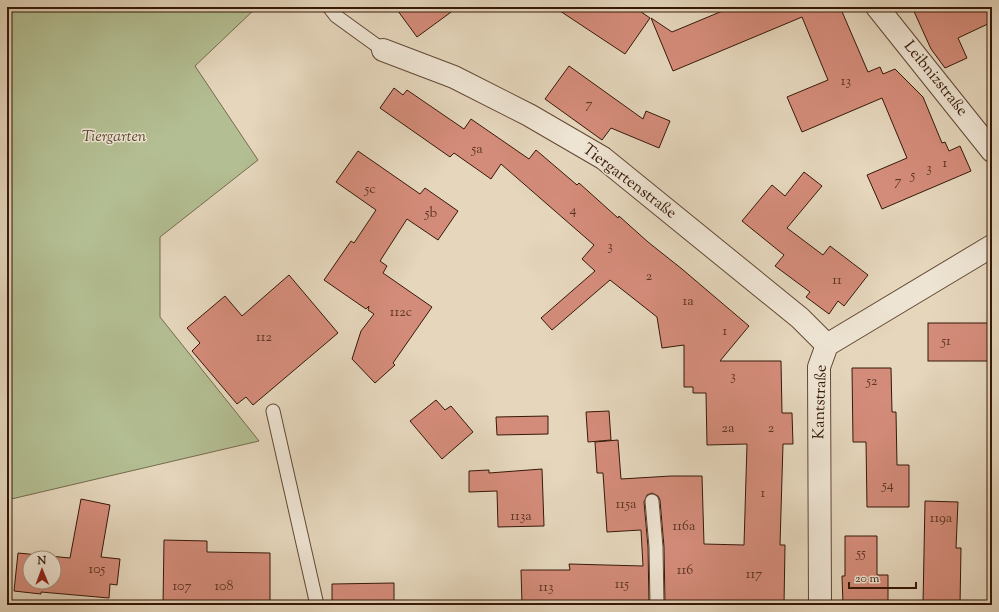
<svg xmlns="http://www.w3.org/2000/svg" width="999" height="612" viewBox="0 0 999 612" font-family="'Sorts Mill Goudy',serif">
	<style>
		.green { fill: #b3be92; stroke: #746c4d }
		.building { fill: #d48c7a; stroke: #361908; fill-rule: evenodd }
		.lines { fill: none; stroke-linecap: round; stroke-linejoin: round }
		.service-casing { stroke: #624835; stroke-width: 15 }
		.minor-casing { stroke: #624835; stroke-width: 24 }
		.service { stroke: #eee4d3; stroke-width: 13 }
		.minor { stroke: #eee4d3; stroke-width: 22 }
		.labels { text-anchor: middle; dominant-baseline: central; stroke-width: 3; stroke-linejoin: round; paint-order: stroke }
		.number-label { font-size: 14px; fill: #5e3624 }
		.street-label { font-size: 16px; fill: #361908; stroke: #eee4d3 }
		.park-label { font-size: 16px; font-style: italic; fill: #5c4b31; stroke: #eee4d3 }
	</style>
	<rect width="100%" height="100%" fill="#e5d6bc"/>
	<filter id="stains"><feTurbulence type="fractalNoise" baseFrequency=".005" numOctaves="4"/><feColorMatrix values="0 0 0 0 .2 0 0 0 0 .09 0 0 0 0 .02 0 0 0 .5 -.17"/></filter>
	<radialGradient id="worn" r=".72"><stop offset=".6" stop-color="#630" stop-opacity="0"/><stop offset="1" stop-color="#630" stop-opacity=".3"/></radialGradient>
	<path class="green" d="M7,7H257L195,66L258,160L160,237V317L259,441L7,500Z"/>
	<g class="building">
		<path d="M395,7H458L417,37Z"/>
		<path d="M554,7H634L650,18L625,54Z"/>
		<path d="M732,7H840L868,72L880,67L883,74L895,69L923,97L942,143L945,142L949,151L960,146L971,171L882,209L867,175L907,158L882,98L802,132L787,97L828,80L802,17L673,71L651,18L672,32Z"/>
		<path d="M912,7H992V22L958,38L967,58L945,68L931,49Z"/>
		<path d="M569,66L643,119L646,111L670,121L659,148L611,128L602,140L545,99Z"/>
		<path d="M394,88L403,95L407,90L464,129L471,119L529,159L536,150L577,185L579,183L618,218L619,216L648,242L682,269L749,326L720,361H781L782,413H792L793,444H783L780,545H785L784,605H665L664,547L660,500L658,496L652,493L647,495L644,502L648,547L649,605H522L521,570H570L569,564L643,566L641,530L607,532L603,473H597L595,442L618,440L621,479L671,476H702L704,544L744,545L747,444L707,445L706,393H693V387H684V345L662,348L657,317L610,280L552,330L541,318L595,271L582,259L594,245L501,164L491,179L454,153L450,157L380,108Z"/>
		<path d="M358,151L420,194L425,188L458,211L438,240L407,219L380,261L387,266L383,273L432,307L393,363L395,365L375,383L352,359L361,331L374,314L368,310L369,306L366,309L324,280L351,241L354,243L376,210L336,182Z"/>
		<path d="M804,172L822,186L787,228L823,255L830,246L868,275L844,306L838,301L829,314L806,297L810,292L775,266L784,255L742,221L772,185L785,196Z"/>
		<path d="M289,275L338,333L253,405L246,397L237,404L192,351L200,343L187,328L225,296L242,316Z"/>
		<rect x="928" y="323" width="64" height="38"/>
		<path d="M852,368H891L892,412H896L897,465H909V507H867L866,442H853Z"/>
		<path d="M436,400L445,410L451,406L473,432L442,459L410,421Z"/>
		<path d="M609,411L611,440L588,442L586,412Z"/>
		<path d="M548,416V434L497,435L496,417Z"/>
		<path d="M542,469L544,526L498,527L497,491L469,492V471L489,470V473Z"/>
		<path d="M81,499L110,505L101,557L120,559L117,585L110,584L109,598L41,592V594L14,591L18,553L70,558ZM30,558H54V582H30Z"/>
		<path d="M925,501L958,502L956,548H961L960,605H923Z"/>
		<path d="M845,536H877V575H888V605H843L842,576H845Z"/>
		<path d="M164,540L207,541V552L270,553V605H163Z"/>
		<path d="M394,583V605H332V584Z"/>
	</g>
	<g class="lines">
		<g class="service-casing">
			<g id="service">
				<path d="M329,7L336,16L383,50"/>
				<path d="M273,411L317,605"/>
				<path d="M652,501L656,547L657,605"/>
			</g>
		</g>
		<g class="minor-casing">
			<g id="minor">
				<path d="M877,7L992,151"/>
				<path d="M383,50L454,77L529,115L603,158L800,318L827,345"/>
				<path d="M820,605L819,367L827,345L992,246"/>
			</g>
		</g>
		<use href="#service" class="service"/>
		<use href="#minor" class="minor"/>
	</g>
	<g class="labels">
		<g class="number-label">
			<text x="846" y="82">13</text>
			<text x="589" y="105">7</text>
			<text x="477" y="150">5a</text>
			<text x="945" y="164">1</text>
			<text x="929" y="169">3</text>
			<text x="913" y="176">5</text>
			<text x="898" y="182">7</text>
			<text x="370" y="190">5c</text>
			<text x="573" y="211">4</text>
			<text x="431" y="214">5b</text>
			<text x="610" y="247">3</text>
			<text x="649" y="277">2</text>
			<text x="837" y="281">11</text>
			<text x="688" y="302">1a</text>
			<text x="401" y="313">112c</text>
			<text x="725" y="332">1</text>
			<text x="264" y="338">112</text>
			<text x="946" y="342">51</text>
			<text x="733" y="377">3</text>
			<text x="872" y="382">52</text>
			<text x="728" y="429">2a</text>
			<text x="771" y="429">2</text>
			<text x="888" y="486">54</text>
			<text x="763" y="494">1</text>
			<text x="626" y="505">115a</text>
			<text x="521" y="517">113a</text>
			<text x="941" y="519">119a</text>
			<text x="684" y="527">116a</text>
			<text x="861" y="554">55</text>
			<text x="97" y="570">105</text>
			<text x="685" y="571">116</text>
			<text x="754" y="575">117</text>
			<text x="622" y="585">115</text>
			<text x="182" y="587">107</text>
			<text x="224" y="587">108</text>
			<text x="546" y="588">113</text>
		</g>
		<g class="street-label">
			<text transform="translate(935 79) rotate(51)">Leibnizstraße</text>
			<text transform="translate(629 182) rotate(37)">Tiergartenstraße</text>
			<text transform="translate(821 402) rotate(-88)">Kantstraße</text>
		</g>
		<g class="park-label">
			<text x="114" y="137">Tiergarten</text>
		</g>
	</g>
	<rect width="999" height="612" fill="none" stroke="#e5d6bc" stroke-width="24"/>
	<rect x="8" y="8" width="983" height="596" fill="none" stroke="#361908" stroke-width="2"/>
	<rect x="12" y="12" width="975" height="588" fill="none" stroke="#361908"/>
	<g transform="translate(42 570) rotate(359)"><circle r="19" fill="#eee4d3" stroke="#a49382"/>
	<path d="M0-3L7 15L0 10L-7 15Z" fill="#8f2418"/>
	<text y="-6" font-size="11" font-weight="bold" text-anchor="middle" fill="#361908">N</text>
	</g>
	<path d="M849 582v6h67v-6" fill="none" stroke="#361908" stroke-width="2"/>
	<text x="855" y="582" font-size="12" fill="#361908" stroke="#eee4d3" stroke-width="3" paint-order="stroke">20 m</text>
	<rect width="100%" height="100%" filter="url(#stains)"/>
	<rect width="100%" height="100%" fill="url(#worn)"/>
</svg>
